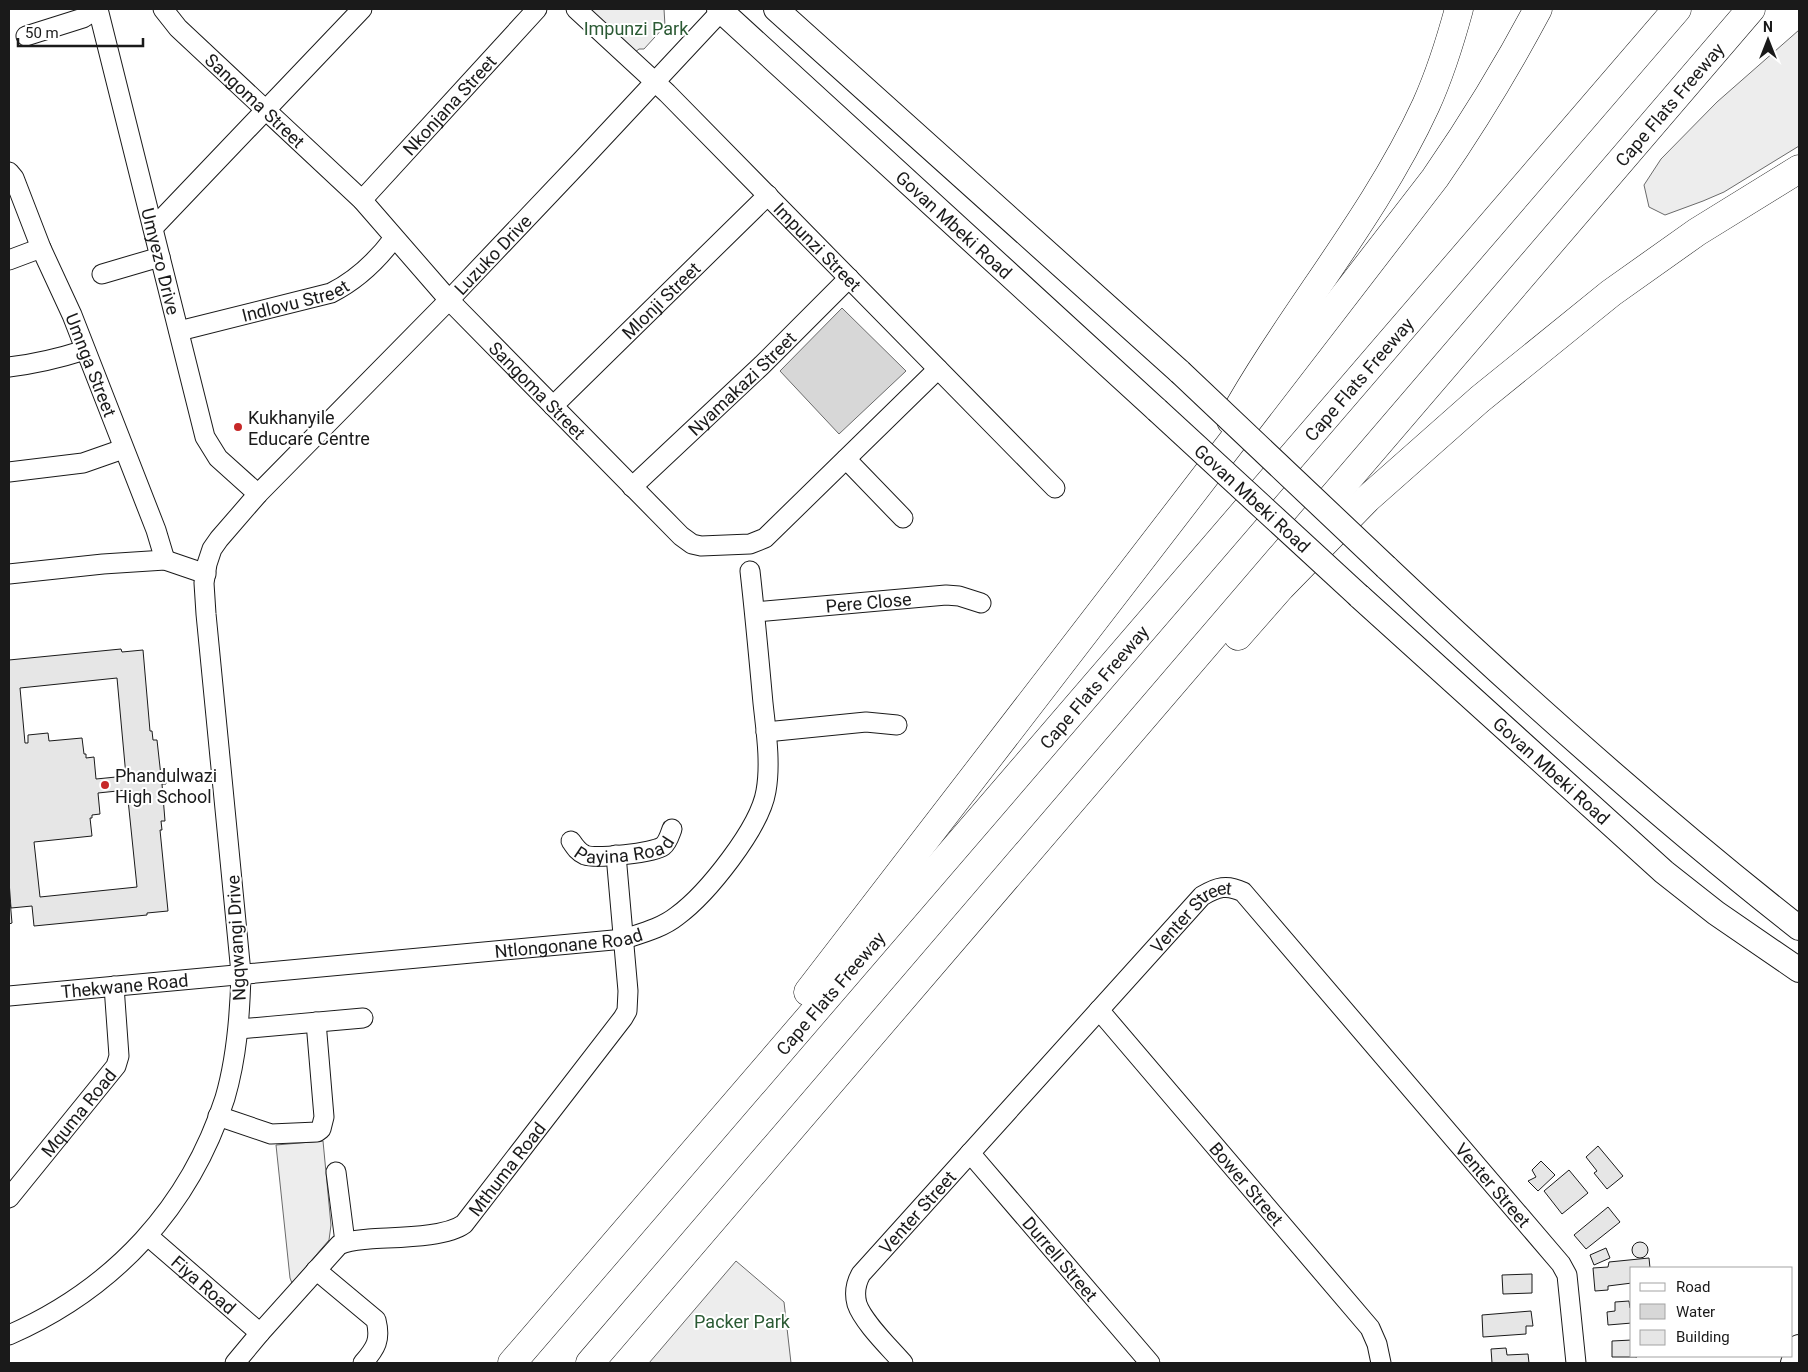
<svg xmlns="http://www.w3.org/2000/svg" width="1808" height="1372" viewBox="0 0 1808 1372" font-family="Roboto,sans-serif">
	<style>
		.built { fill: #ededed; stroke: #6a6a6a }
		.water { fill: #d7d7d7; stroke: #6a6a6a }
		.building { fill: #e6e6e6; stroke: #1a1a1a; fill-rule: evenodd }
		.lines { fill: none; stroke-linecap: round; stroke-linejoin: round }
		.minor-casing { stroke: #1a1a1a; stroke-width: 21 }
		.major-casing { stroke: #1a1a1a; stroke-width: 26 }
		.highway-casing { stroke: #1a1a1a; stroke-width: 29 }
		.minor { stroke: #fff; stroke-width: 19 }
		.major { stroke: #fff; stroke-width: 24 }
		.highway { stroke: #fff; stroke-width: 28 }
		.major-bridge-casing { stroke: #1a1a1a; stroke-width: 26; stroke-linecap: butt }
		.major-bridge { stroke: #fff; stroke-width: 24 }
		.poi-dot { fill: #c62828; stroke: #fff; stroke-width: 2 }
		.labels { text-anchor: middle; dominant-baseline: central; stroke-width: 4; stroke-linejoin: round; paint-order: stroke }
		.park-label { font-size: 18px; fill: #2b5a34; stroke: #fff }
		.street-label { font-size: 18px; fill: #1a1a1a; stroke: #fff }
		.poi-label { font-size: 18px; fill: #1a1a1a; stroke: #fff; text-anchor: start }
	</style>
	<rect width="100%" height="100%" fill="#fff"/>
	<g class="built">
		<path d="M587,9H664L665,26L644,49H639L634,53Z"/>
		<path d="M1799,30V146L1724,192L1703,201L1665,215L1649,207L1644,185L1661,159L1717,102Z"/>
		<path d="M323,1141L331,1225L329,1240L292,1283L290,1278L276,1145Z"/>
		<path d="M736,1261L784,1302L791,1363H649Z"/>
	</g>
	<path class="water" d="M842,308L906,371L839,434L780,371Z"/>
	<g class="building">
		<path d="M121,649L122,652L143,650L150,731H152L153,740H157L161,776L165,775L166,784H162L165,821H161L162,830H160L168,911L147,913V915L34,926L32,906L11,908L9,881V660ZM117,678L126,776L96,779L94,757L86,758V754H84L82,738L49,741L48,733L28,735V743H25L20,688ZM127,790L137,887L40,897L34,842L92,836L90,818H92V815L100,814L98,793Z"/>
		<path d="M9,900H10L12,923L9,924Z"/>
		<path d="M1598,1146L1623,1176L1607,1189L1594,1173L1597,1171L1586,1157Z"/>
		<path d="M1541,1161L1555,1175L1538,1191L1528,1181L1536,1177L1532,1170Z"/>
		<path d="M1569,1170L1588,1193L1562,1214L1544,1191Z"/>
		<path d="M1608,1207L1620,1222L1586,1249L1574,1235Z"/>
		<circle cx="1640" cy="1250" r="8"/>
		<path d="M1606,1248L1610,1258L1594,1265L1590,1255Z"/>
		<path d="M1649,1258L1650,1268H1632V1283L1608,1286V1290L1595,1291L1593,1268L1608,1267L1609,1262Z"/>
		<path d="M1532,1274V1293L1503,1294L1502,1275Z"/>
		<path d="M1629,1301L1630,1308H1632V1323L1608,1325L1607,1312L1615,1311V1302Z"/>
		<path d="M1531,1311L1533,1326H1526V1334L1483,1337L1482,1315Z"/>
		<path d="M1632,1340V1356L1637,1357H1612V1341Z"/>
		<path d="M1506,1348L1507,1355L1528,1354L1529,1363H1492L1491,1349Z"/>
	</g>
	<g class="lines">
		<g class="minor-casing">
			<g id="minor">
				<path id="s1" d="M98,9L205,437L218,458L258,494"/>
				<path id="s2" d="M163,9L178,28L362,200L449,300L681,536L692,544L701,546L750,544L765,538L938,369"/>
				<path id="s3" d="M576,9L667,93L1055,488"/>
				<path d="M26,36L83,18L97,9"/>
				<path id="s4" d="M9,172L14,178L41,248L72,315L156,530L165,560"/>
				<path id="s5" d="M362,200L537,9"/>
				<path d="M153,228L362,9"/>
				<path d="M9,260L41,248"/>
				<path d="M102,274L160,257"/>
				<path id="s6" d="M179,331L331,293C357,280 376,262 394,238"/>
				<path d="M9,367C35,364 60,358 85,350"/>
				<path id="s7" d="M553,406L768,195"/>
				<path d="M846,459L903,518"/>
				<path d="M9,472L83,463L123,449"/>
				<path id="s8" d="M632,487L762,365L849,278"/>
				<path d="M9,574L103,564L165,560L206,574"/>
				<path id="s9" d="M755,612L946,595L959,596L981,603"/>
				<path d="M766,732L866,722L897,725"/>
				<path id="s10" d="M571,841C575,847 578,852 585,855C596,859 654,853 663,846C668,842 670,834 672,829"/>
				<path id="s11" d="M9,996L624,939C642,933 662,928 677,916C707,894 760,828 766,791C771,763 766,731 763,703C759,659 755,615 750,571"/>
				<path id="s12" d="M1099,1010L1370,1328L1377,1344L1381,1363"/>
				<path d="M239,1029L363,1018"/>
				<path d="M218,1116L271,1134L317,1132L321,1129L324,1117L316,1022"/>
				<path id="s13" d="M970,1153L1150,1363"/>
				<path d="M336,1172L345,1242"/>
				<path id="s14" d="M9,1198L116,1066L119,1056L114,986"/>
				<path id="s15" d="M148,1236L260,1333"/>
				<path d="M316,1270L376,1320C381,1340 376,1348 363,1363"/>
				<path id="s16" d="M9,1335C114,1289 190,1207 225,1098C237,1057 240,1015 241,973L206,614L204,583L207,564L212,549L219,539L258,494L449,300L582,160L723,9"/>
				<path id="s17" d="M235,1363L260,1333L339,1245C349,1240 359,1240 369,1239C394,1237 445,1238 464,1224L623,1018L627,1011L628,991L616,855"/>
				<path id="s18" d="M903,1363C890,1348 863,1322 857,1304C854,1293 856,1283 861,1274L1202,896C1217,887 1227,884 1243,892L1561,1264L1567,1275L1576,1363"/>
			</g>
		</g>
		<g class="major-casing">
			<g id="major">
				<path id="s19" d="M719,9L1157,410"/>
				<path d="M776,9L1180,372"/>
				<path d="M1386,567C1519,693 1655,815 1799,928"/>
				<path id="s20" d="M1359,596L1664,872L1716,913L1799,970"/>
				<path d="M1793,1363L1799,1347"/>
			</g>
		</g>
		<g class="highway-casing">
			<g id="highway">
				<path d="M1231,421C1291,313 1374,218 1426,105C1440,74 1450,42 1459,9"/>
				<path d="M1238,636L1281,587L1367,499L1480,399L1611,293L1697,232L1799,169"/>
				<path d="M808,992L1435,178C1473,123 1507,67 1538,9"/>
				<path id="s21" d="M512,1363L1677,9"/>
				<path id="s22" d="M590,1363L1751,9"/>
			</g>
		</g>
		<use href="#minor" class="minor"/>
		<use href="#major" class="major"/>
		<use href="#highway" class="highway"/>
		<g class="major-bridge-casing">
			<g id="major-bridge">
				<path d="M1180,372L1386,567"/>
				<path id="s23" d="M1157,410L1359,596"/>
			</g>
		</g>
		<use href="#major-bridge" class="major-bridge"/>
	</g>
	<g class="poi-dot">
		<circle cx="238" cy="427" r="5"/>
		<circle cx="105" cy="785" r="5"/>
	</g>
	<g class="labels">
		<g class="park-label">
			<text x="636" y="28">Impunzi Park</text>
			<text x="742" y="1321">Packer Park</text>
		</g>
		<g class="street-label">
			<text stroke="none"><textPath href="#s2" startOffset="130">Sangoma Street</textPath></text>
			<text stroke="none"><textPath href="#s5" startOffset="129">Nkonjana Street</textPath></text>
			<text stroke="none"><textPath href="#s22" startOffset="1658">Cape Flats Freeway</textPath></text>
			<text stroke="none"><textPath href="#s19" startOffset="319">Govan Mbeki Road</textPath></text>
			<text stroke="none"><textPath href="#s3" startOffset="339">Impunzi Street</textPath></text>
			<text stroke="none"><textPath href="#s16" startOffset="1291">Luzuko Drive</textPath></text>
			<text stroke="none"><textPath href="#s1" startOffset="260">Umyezo Drive</textPath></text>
			<text stroke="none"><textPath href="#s6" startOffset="120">Indlovu Street</textPath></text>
			<text stroke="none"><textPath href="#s7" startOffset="151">Mlonji Street</textPath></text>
			<text stroke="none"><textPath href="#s4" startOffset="210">Umnga Street</textPath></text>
			<text stroke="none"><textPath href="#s21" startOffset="1298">Cape Flats Freeway</textPath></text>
			<text stroke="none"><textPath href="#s8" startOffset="151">Nyamakazi Street</textPath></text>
			<text stroke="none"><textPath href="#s2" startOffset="535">Sangoma Street</textPath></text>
			<text stroke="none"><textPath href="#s23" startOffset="130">Govan Mbeki Road</textPath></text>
			<text stroke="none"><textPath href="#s9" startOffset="114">Pere Close</textPath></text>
			<text stroke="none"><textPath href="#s21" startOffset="892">Cape Flats Freeway</textPath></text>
			<text stroke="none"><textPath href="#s20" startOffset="260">Govan Mbeki Road</textPath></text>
			<text stroke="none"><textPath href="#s10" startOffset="60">Payina Road</textPath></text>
			<text stroke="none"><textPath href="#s18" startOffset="595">Venter Street</textPath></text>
			<text transform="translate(236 938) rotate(-93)">Ngqwangi Drive</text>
			<text stroke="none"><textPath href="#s11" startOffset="562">Ntlongonane Road</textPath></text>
			<text stroke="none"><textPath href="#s11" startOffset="116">Thekwane Road</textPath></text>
			<text stroke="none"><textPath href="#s21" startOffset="488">Cape Flats Freeway</textPath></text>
			<text stroke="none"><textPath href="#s14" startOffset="110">Mquma Road</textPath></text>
			<text stroke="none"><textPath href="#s17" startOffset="355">Mthuma Road</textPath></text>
			<text stroke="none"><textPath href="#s12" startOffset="228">Bower Street</textPath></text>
			<text stroke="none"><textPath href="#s18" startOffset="1044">Venter Street</textPath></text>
			<text stroke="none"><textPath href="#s18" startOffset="190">Venter Street</textPath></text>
			<text stroke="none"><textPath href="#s13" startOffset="139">Durrell Street</textPath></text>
			<text stroke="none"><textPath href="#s15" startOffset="74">Fiya Road</textPath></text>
		</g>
		<g class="poi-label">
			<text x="248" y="417">Kukhanyile<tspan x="248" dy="21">Educare Centre</tspan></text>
			<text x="115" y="775">Phandulwazi<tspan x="115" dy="21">High School</tspan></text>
		</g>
	</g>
	<rect width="1808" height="1372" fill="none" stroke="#1a1a1a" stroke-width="20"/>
	<rect x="1630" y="1267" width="162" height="90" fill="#ffffff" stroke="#a3a3a3"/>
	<rect x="1640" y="1283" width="25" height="8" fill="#ffffff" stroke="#a3a3a3"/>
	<text x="1676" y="1292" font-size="15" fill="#1a1a1a">Road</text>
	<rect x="1640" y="1304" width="25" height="15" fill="#d7d7d7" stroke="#a3a3a3"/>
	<text x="1676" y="1317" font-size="15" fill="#1a1a1a">Water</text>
	<rect x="1640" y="1330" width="25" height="15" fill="#e6e6e6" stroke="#a3a3a3"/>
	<text x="1676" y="1342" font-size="15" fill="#1a1a1a">Building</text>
	<g transform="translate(1768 40)" stroke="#ffffff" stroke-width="4" paint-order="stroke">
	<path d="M0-4L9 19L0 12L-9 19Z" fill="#1a1a1a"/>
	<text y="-8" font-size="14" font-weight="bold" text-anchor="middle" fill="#1a1a1a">N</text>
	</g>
	<path d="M18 38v8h125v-8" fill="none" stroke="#1a1a1a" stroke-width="2.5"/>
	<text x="25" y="38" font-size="15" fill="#1a1a1a" stroke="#ffffff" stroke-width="4" paint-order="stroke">50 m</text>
</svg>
